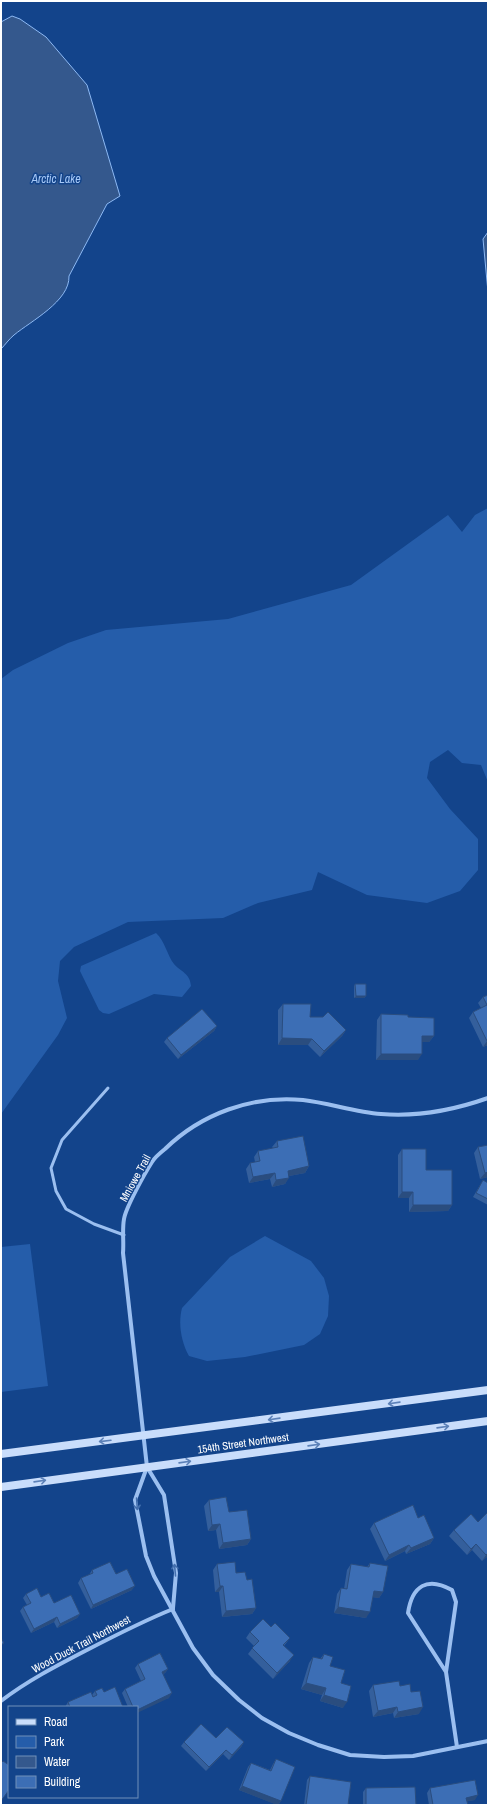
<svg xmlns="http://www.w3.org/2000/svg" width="489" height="1806" viewBox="0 0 489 1806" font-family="'Archivo Narrow',sans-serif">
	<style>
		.green { fill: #255daa }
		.water { fill: #34588d; stroke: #8db9f4 }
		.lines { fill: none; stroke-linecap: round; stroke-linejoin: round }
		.lane { stroke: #9bbff0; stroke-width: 3 }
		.street { stroke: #9bbff0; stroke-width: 4 }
		.secondary { stroke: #c9ddfb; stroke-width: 8 }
		.wall { fill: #345f9c }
		.shaded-wall { fill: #2a4d7f }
		.building { fill: #3c6eb5; stroke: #2a4d7f }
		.oneway { stroke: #5c81b8 }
		.oneway2 { stroke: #436fae }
		.labels { text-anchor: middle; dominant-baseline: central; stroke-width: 3; stroke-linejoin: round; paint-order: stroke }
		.street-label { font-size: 11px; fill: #fff; stroke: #13448b }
		.water-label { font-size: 12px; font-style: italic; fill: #a7c9f8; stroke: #13448b }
	</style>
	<rect width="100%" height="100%" fill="#13448b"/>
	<g class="green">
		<path d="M488,508V782L481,765L462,763L448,750L430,762L427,778L450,809L478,839V870L460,891L427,903L367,895L318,872L312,890L258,903L223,918L128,922L74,947L60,961L58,981L67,1018L58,1035L1,1114V679L13,670L68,643L106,630L228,619L351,585L448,515L462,532L475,515Z"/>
		<path d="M156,933C165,941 167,955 174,964C181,972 190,973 191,986L182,997L154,994L109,1014L103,1013L99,1010L80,971L81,966Z"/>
		<path d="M265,1236L311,1261L324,1278L329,1296L328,1316L320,1334L304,1345L245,1357L207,1361L189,1356C181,1342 178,1323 182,1308L230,1257Z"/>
		<path d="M30,1244L48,1386L1,1392V1247Z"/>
	</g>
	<g class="water">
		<path d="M12,16L20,19L46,37L87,85L120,196L107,204L69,276C70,301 31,321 14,335C9,339 5,345 1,349V22Z"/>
		<path d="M488,232V292L483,239Z"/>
	</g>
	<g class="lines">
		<path class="lane" d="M108,1088L62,1140L51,1168L56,1191L66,1209L94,1224L124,1235"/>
		<g class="street">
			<path d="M488,1098C454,1110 417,1117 381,1114C355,1112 329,1103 303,1100C252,1095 201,1114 165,1149C160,1153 155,1157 152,1162C145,1173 126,1207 124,1219C122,1230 124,1242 123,1253L147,1467L135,1500L146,1556L154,1576L193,1648L213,1675L239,1700L262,1718L289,1733L318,1745L350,1755L384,1757L413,1756L488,1741"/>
			<path d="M147,1467L164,1495L176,1573L173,1608"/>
			<path d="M446,1672L408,1613C412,1586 427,1576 452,1590L456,1602L446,1672L457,1747"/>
			<path d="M1,1701C27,1681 56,1666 85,1651C114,1636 143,1621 173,1609"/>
		</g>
		<g class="secondary">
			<path d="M1,1454L488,1390"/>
			<path d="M1,1487L488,1421"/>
		</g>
	</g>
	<g class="wall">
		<path d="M355,984L366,996L364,998H354V986Z"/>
		<path d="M488,995V1045L483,1047L469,1018L473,1012L481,1008L478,1003L483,997Z"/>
		<path d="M283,1004L310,1017L346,1030L342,1036L320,1057L308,1045H278V1010Z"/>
		<path d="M381,1014L434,1036L429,1042H422L418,1060H376L377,1020Z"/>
		<path d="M217,1026L214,1031L178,1059L164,1042L167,1038Z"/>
		<path d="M277,1141L309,1166L305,1173L289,1176L285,1184L272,1187L270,1179L249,1183L246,1169L250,1163L255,1162L254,1157L258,1151L273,1148L272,1147Z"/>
		<path d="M478,1147L488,1177L480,1179L474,1153Z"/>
		<path d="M402,1149L426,1170L452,1205L448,1211L409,1212V1198H398V1155Z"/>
		<path d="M483,1180L488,1183V1205L473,1197Z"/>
		<path d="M209,1500L251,1539L247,1545L219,1549L216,1530L208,1531L204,1506Z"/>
		<path d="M488,1512V1556L482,1561L472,1550L467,1555L449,1536L454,1530L478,1522Z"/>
		<path d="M418,1518L434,1538L430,1544L406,1554L405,1551L385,1561L370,1529L374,1523Z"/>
		<path d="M370,1563L383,1592L379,1598L373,1597L366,1618L334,1613L337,1594L341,1588L344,1589L347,1570L351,1564L367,1567Z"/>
		<path d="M217,1564L236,1573L256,1608L252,1614L222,1617L219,1592H215L213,1570Z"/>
		<path d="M92,1570L116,1574L132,1590L91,1609L78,1583L81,1578L89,1575Z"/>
		<path d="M26,1594L41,1597L54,1603L80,1614L77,1618L57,1628L54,1622L31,1633L20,1611L23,1607L27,1605L23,1598Z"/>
		<path d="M271,1627L290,1638L284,1646L290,1661L273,1679L248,1654L254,1646L246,1638L250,1632Z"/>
		<path d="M324,1654L330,1666L341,1683L343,1708L320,1701L322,1695L301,1689L309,1663L313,1657L320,1659Z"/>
		<path d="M138,1664L168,1669L165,1673L163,1674L169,1698L137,1707H128L122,1693L125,1689L141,1681L135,1668Z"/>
		<path d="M373,1685L400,1686L411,1692L419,1714L394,1718L393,1713L373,1717L369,1691Z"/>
		<path d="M95,1691L104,1692L123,1707H65L68,1702L92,1695Z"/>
		<path d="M216,1738L244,1742L241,1747L229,1760L223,1754L206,1771L181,1746L184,1742Z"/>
		<path d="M276,1759L281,1801L278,1805L239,1790L248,1767L251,1763L270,1770L273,1764Z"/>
		<path d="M310,1776L348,1805H304L307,1780Z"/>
		<path d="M366,1788L416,1805H363V1792Z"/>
		<path d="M430,1788L475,1800L467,1801L468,1805H429L427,1793Z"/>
	</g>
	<g class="shaded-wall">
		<path d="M356,996H366L364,998H354Z"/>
		<path d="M217,1026L214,1031L178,1059L181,1055Z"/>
		<path d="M346,1030L342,1036L320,1057L324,1051Z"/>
		<path d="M422,1036H434L429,1042H418Z"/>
		<path d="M282,1038L312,1039L308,1045H278Z"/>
		<path d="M488,1040V1045L483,1047L487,1041Z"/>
		<path d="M381,1054H422L418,1060H376Z"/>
		<path d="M309,1166L305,1173L284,1177L288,1171Z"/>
		<path d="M488,1172V1177L480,1179L485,1173Z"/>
		<path d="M275,1173L270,1179L249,1183L253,1177Z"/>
		<path d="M289,1178L285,1184L272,1187L276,1180Z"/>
		<path d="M402,1192H413L409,1198H398Z"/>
		<path d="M413,1205H452L448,1211L409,1212Z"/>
		<path d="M220,1524L216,1530L208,1531L212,1525Z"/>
		<path d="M434,1538L430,1544L406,1554L411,1548Z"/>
		<path d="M251,1539L247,1545L219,1549L223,1543Z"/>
		<path d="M476,1544L472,1550L467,1555L471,1549Z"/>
		<path d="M409,1545L405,1551L385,1561L389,1555Z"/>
		<path d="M488,1553V1556L482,1561L486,1555Z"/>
		<path d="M135,1586L132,1590L91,1609L93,1605Z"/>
		<path d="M220,1586H223L219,1592H215Z"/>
		<path d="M374,1591L383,1592L379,1598L370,1597Z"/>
		<path d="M338,1607L370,1612L366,1618L334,1613Z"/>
		<path d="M256,1608L252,1614L222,1617L226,1611Z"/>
		<path d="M80,1614L77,1618L57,1628L60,1624Z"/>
		<path d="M57,1617L54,1622L31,1633L34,1629Z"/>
		<path d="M294,1655L290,1661L273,1679L277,1673Z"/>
		<path d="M168,1669L165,1673L159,1676L162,1672Z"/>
		<path d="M306,1683L326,1688L322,1695L301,1689Z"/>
		<path d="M172,1693L169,1698L137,1713V1710Z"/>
		<path d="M324,1695L347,1702L343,1708L320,1701Z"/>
		<path d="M397,1707L393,1713L373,1717L378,1711Z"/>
		<path d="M423,1707L419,1714L394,1718L398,1712Z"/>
		<path d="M244,1742L241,1747L229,1760L232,1755Z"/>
		<path d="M226,1750L223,1754L206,1771L209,1767Z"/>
		<path d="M242,1786L281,1801L278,1805H277L239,1790Z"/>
		<path d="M478,1795L475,1800L463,1802L466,1798Z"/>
	</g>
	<g class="building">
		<path d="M355,984H366V996H356Z"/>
		<path d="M488,995V1040L487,1041L473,1012L487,1005L483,997Z"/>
		<path d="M283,1004H311L310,1017H323L328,1012L346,1030L324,1051L312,1039L282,1038Z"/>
		<path d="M202,1009L217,1026L181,1055L167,1038Z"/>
		<path d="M381,1014L408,1015V1017L434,1018V1036H422V1054H381Z"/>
		<path d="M303,1136L309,1166L288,1171L289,1178L276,1180L275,1173L253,1177L250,1163L260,1161L258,1151L278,1147L277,1141Z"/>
		<path d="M488,1145V1172L485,1173L478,1147Z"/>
		<path d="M402,1149H426V1170H452V1205H413V1192H402Z"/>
		<path d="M483,1180L488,1183V1199L476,1193Z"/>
		<path d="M226,1497L229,1512L247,1510L251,1539L223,1543L220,1524L212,1525L209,1500Z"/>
		<path d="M413,1505L418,1518L424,1515L434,1538L411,1548L409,1545L389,1555L374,1523Z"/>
		<path d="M488,1512V1553L486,1555L476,1544L471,1549L454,1530L471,1514L478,1522Z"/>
		<path d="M110,1562L116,1574L127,1569L135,1586L93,1605L81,1578L93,1573L92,1570Z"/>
		<path d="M235,1562L236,1573L245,1572L247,1580L252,1579L256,1608L226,1611L223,1586H220L217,1564Z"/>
		<path d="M370,1563L388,1566L383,1592L374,1591L370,1612L338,1607L341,1588L347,1589L351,1564L369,1567Z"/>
		<path d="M37,1588L41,1597L49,1593L54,1603L71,1595L80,1614L60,1624L57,1617L34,1629L23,1607L31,1603L26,1594Z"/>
		<path d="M263,1619L271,1627L275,1623L290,1638L283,1645L294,1655L277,1673L252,1648L259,1641L250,1632Z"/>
		<path d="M1,1638L4,1643L1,1645Z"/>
		<path d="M160,1653L168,1669L162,1672L172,1693L137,1710V1707H133L125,1689L145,1679L138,1664Z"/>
		<path d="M324,1654L333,1657L330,1666L345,1670L341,1683L351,1686L347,1702L324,1695L326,1688L306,1683L313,1657L322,1659Z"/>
		<path d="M399,1681L400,1686L410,1684L411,1692L420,1691L423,1707L398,1712L397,1707L378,1711L373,1685Z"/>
		<path d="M115,1687L123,1707H70L68,1702L91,1692L93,1697L97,1695L95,1691L102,1688L104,1692Z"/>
		<path d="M201,1724L216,1738L227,1727L244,1742L232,1755L226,1750L209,1767L184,1742Z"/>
		<path d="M276,1759L295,1767L281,1801L242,1786L251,1763L271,1771Z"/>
		<path d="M3,1761L9,1765V1790L1,1801V1763Z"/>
		<path d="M310,1776L351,1782L348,1805H306Z"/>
		<path d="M475,1780L478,1795L466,1798L468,1805H433L430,1788Z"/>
		<path d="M415,1787L416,1805H366V1788Z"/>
	</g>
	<defs><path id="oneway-shaft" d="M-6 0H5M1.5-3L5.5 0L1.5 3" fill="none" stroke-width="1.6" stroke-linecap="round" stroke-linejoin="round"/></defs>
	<g class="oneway">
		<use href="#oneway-shaft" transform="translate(394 1403) rotate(172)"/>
		<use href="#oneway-shaft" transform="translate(274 1419) rotate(172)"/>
		<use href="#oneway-shaft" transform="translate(443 1427) rotate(-8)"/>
		<use href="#oneway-shaft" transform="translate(105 1441) rotate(173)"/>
		<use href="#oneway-shaft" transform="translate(314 1445) rotate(-8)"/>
		<use href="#oneway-shaft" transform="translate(185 1462) rotate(-8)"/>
		<use href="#oneway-shaft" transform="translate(40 1481) rotate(-8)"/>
	</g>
	<g class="oneway2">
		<use href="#oneway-shaft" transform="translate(137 1504) rotate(86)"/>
		<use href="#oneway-shaft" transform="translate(175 1570) rotate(-95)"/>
	</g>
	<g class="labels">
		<g class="street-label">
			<text transform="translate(135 1178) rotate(-61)">Mniowe Trail</text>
			<text transform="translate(243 1443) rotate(-8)">154th Street Northwest</text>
			<text transform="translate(81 1644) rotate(-28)">Wood Duck Trail Northwest</text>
		</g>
		<g class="water-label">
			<text x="56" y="179">Arctic Lake</text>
		</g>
	</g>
	<rect width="489" height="1806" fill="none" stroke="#ffffff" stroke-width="4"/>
	<rect x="8" y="1706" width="130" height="92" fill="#13448b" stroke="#718fb9"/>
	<rect x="16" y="1719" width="20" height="6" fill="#c9ddfb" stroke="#718fb9"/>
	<text x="44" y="1726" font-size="12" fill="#ffffff">Road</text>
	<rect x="16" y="1736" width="20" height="12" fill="#255daa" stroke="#718fb9"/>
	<text x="44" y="1746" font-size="12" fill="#ffffff">Park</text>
	<rect x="16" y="1756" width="20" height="12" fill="#34588d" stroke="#718fb9"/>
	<text x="44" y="1766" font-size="12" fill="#ffffff">Water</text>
	<rect x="16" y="1776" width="20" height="12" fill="#3c6eb5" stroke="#718fb9"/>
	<text x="44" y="1786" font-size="12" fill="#ffffff">Building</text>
</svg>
